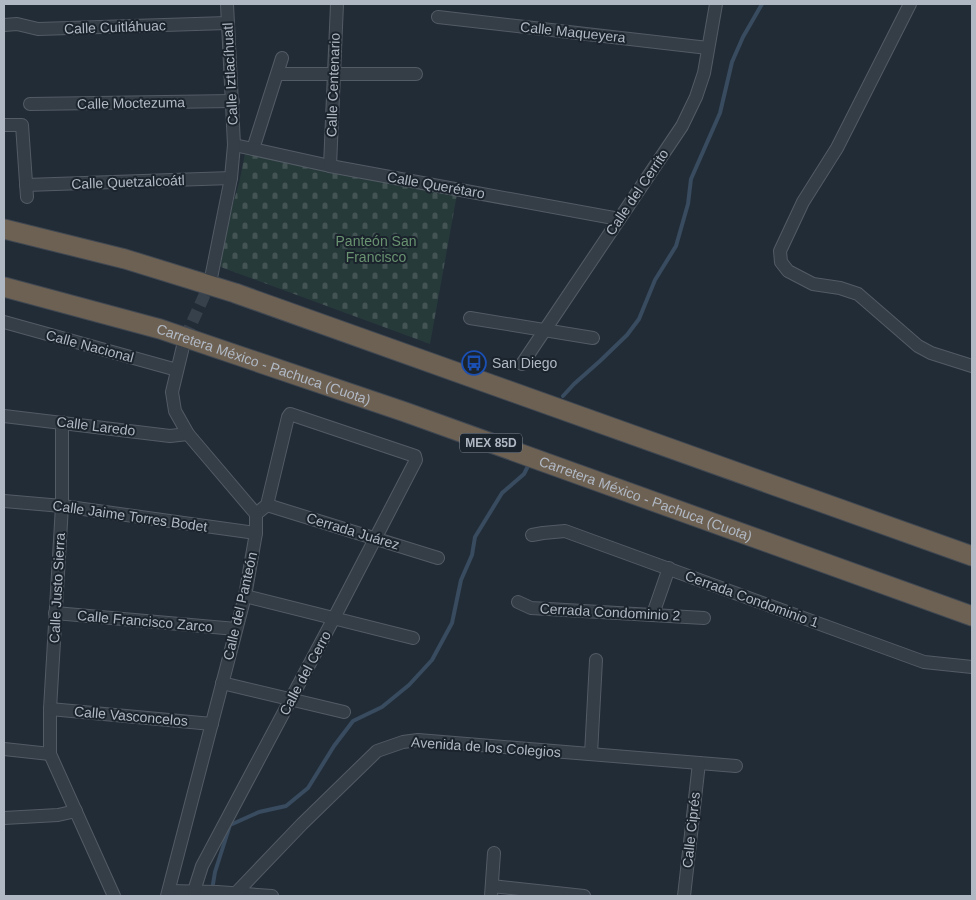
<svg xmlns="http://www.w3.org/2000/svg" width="976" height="900" viewBox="0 0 976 900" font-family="Helvetica,sans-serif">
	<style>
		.cemetery { fill: url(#cemetery-stones) }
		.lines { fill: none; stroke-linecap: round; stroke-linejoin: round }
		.stream { stroke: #384b5f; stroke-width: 4 }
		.minor-tunnel { stroke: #37414c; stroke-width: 12; stroke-dasharray: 12 6; stroke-linecap: butt }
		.minor-casing { stroke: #535b65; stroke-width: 14 }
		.highway-casing { stroke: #404852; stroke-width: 21 }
		.minor { stroke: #353e47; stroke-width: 12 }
		.highway { stroke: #6d6153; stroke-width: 19 }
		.labels { text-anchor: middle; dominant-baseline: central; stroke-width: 4; stroke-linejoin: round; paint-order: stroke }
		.shield { fill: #1b232c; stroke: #838b96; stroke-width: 1 }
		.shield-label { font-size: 12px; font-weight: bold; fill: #b0b8c4 }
		.street-label { font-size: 14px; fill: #b0b8c4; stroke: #1b232c }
		.park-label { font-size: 14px; fill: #699370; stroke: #1b232c }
		.poi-label { font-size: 14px; fill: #b0b8c4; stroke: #1b232c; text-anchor: start }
	</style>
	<defs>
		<pattern id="cemetery-stones" width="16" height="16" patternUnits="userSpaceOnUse" patternTransform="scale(1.25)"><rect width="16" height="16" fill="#273a3a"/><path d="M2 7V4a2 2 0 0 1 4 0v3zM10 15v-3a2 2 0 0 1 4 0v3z" fill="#445455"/></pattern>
	</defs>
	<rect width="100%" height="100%" fill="#222c37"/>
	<path class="cemetery" d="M246,149L457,194L430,344L215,265L239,183Z"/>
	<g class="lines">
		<g class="stream">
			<path d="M563,396L574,384L600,361L627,335L639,319L655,280L676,246L688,204L691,179L720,113L732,62L743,37L762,4"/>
			<path d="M212,890L215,872L230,825L259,812L286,806L308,788L334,746L353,721L382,707L409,685L432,660L452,623L461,580L472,555L475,537L502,493L524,474L530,462"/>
		</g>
		<path class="minor-tunnel" d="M185,338L210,283"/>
		<g class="minor-casing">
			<g id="minor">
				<path d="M910,4L837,148L803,202L780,251L781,262L788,271L813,284L840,288L858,294L918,346L931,353L972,366"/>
				<path d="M438,17L708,48"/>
				<path d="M4,25L17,24L38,29L227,23"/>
				<path d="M278,74H416"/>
				<path d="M30,104L233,101"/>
				<path d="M4,125H22L27,197"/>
				<path d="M234,145L253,149L282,58"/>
				<path d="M253,149L330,166L619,219"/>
				<path d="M330,166L337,4"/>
				<path d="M26,185L231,178"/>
				<path d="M210,283L231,178L234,145L227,4"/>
				<path d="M470,318L593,338"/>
				<path d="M4,322L177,370"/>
				<path d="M522,364L682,126L696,97L704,73L716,4"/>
				<path d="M4,416L170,436L188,434"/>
				<path d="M62,422V506L50,709V754L114,896"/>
				<path d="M4,501L62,506L256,533"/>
				<path d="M267,505L438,558"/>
				<path d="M532,535L543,533L565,531L924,662L972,667"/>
				<path d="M245,596L413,638"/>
				<path d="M518,602L531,608L704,618"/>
				<path d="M55,613L236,629"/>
				<path d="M653,614L669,568"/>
				<path d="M222,683L344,712"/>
				<path d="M50,709L212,724"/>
				<path d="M4,749L50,754"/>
				<path d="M591,754L596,660"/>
				<path d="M4,818L58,815L76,811"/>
				<path d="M492,886L584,896"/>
				<path d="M169,891L217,892L272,896"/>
				<path d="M194,891L202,866L334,618L416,460L415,456L290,414L288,417L267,505L256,514"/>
				<path d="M236,893L302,824L377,751L403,742L418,740L736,766"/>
				<path d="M167,896L245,596L256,533V514L188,434L175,411L172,392L185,338"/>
				<path d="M491,896L494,853"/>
				<path d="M684,896L699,763"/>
			</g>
		</g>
		<g class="highway-casing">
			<g id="highway">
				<path d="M4,229L125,259L235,293L972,556"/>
				<path id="s1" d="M4,287L160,329L405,412L972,616"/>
			</g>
		</g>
		<use href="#minor" class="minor"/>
		<use href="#highway" class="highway"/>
	</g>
	<defs>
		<g id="bus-ring" transform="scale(1.25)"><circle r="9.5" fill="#1b232c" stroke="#1a4fb4" stroke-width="1.5"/><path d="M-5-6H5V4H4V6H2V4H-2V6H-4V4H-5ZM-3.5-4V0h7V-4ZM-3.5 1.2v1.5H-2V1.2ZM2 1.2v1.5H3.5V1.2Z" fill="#1a4fb4"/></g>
	</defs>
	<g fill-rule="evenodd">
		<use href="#bus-ring" x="474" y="363"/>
	</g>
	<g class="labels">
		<rect class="shield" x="460" y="433.5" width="62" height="19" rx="4"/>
		<g class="shield-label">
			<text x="491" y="443">MEX 85D</text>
		</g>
		<g class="street-label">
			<text transform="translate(115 27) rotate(-2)">Calle Cuitláhuac</text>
			<text transform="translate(573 32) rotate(6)">Calle Maqueyera</text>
			<text transform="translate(230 74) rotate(-93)">Calle Iztlacíhuatl</text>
			<text transform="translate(333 85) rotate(-88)">Calle Centenario</text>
			<text transform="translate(131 103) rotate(-1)">Calle Moctezuma</text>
			<text transform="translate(128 182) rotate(-2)">Calle Quetzalcoátl</text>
			<text transform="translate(436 185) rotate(10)">Calle Querétaro</text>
			<text transform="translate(637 192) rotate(-56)">Calle del Cerrito</text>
			<text transform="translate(90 346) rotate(15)">Calle Nacional</text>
			<text stroke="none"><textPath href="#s1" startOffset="271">Carretera México - Pachuca (Cuota)</textPath></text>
			<text transform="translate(96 426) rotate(7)">Calle Laredo</text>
			<text stroke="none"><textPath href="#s1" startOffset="676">Carretera México - Pachuca (Cuota)</textPath></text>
			<text transform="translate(130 516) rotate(8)">Calle Jaime Torres Bodet</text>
			<text transform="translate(353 531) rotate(17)">Cerrada Juárez</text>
			<text transform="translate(57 588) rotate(-87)">Calle Justo Sierra</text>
			<text transform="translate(752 599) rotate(20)">Cerrada Condominio 1</text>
			<text transform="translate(240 606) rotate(-77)">Calle del Panteón</text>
			<text transform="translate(610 612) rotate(3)">Cerrada Condominio 2</text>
			<text transform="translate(145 621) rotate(5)">Calle Francisco Zarco</text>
			<text transform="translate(305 673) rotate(-62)">Calle del Cerro</text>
			<text transform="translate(131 716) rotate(5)">Calle Vasconcelos</text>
			<text transform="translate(486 747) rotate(4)">Avenida de los Colegios</text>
			<text transform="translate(691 830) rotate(-84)">Calle Ciprés</text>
		</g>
		<g class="park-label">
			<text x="376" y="241">Panteón San<tspan x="376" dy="16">Francisco</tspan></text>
		</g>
		<g class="poi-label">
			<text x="492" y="363">San Diego</text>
		</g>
	</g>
	<rect width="976" height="900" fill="none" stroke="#b0b8c4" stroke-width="10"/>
</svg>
